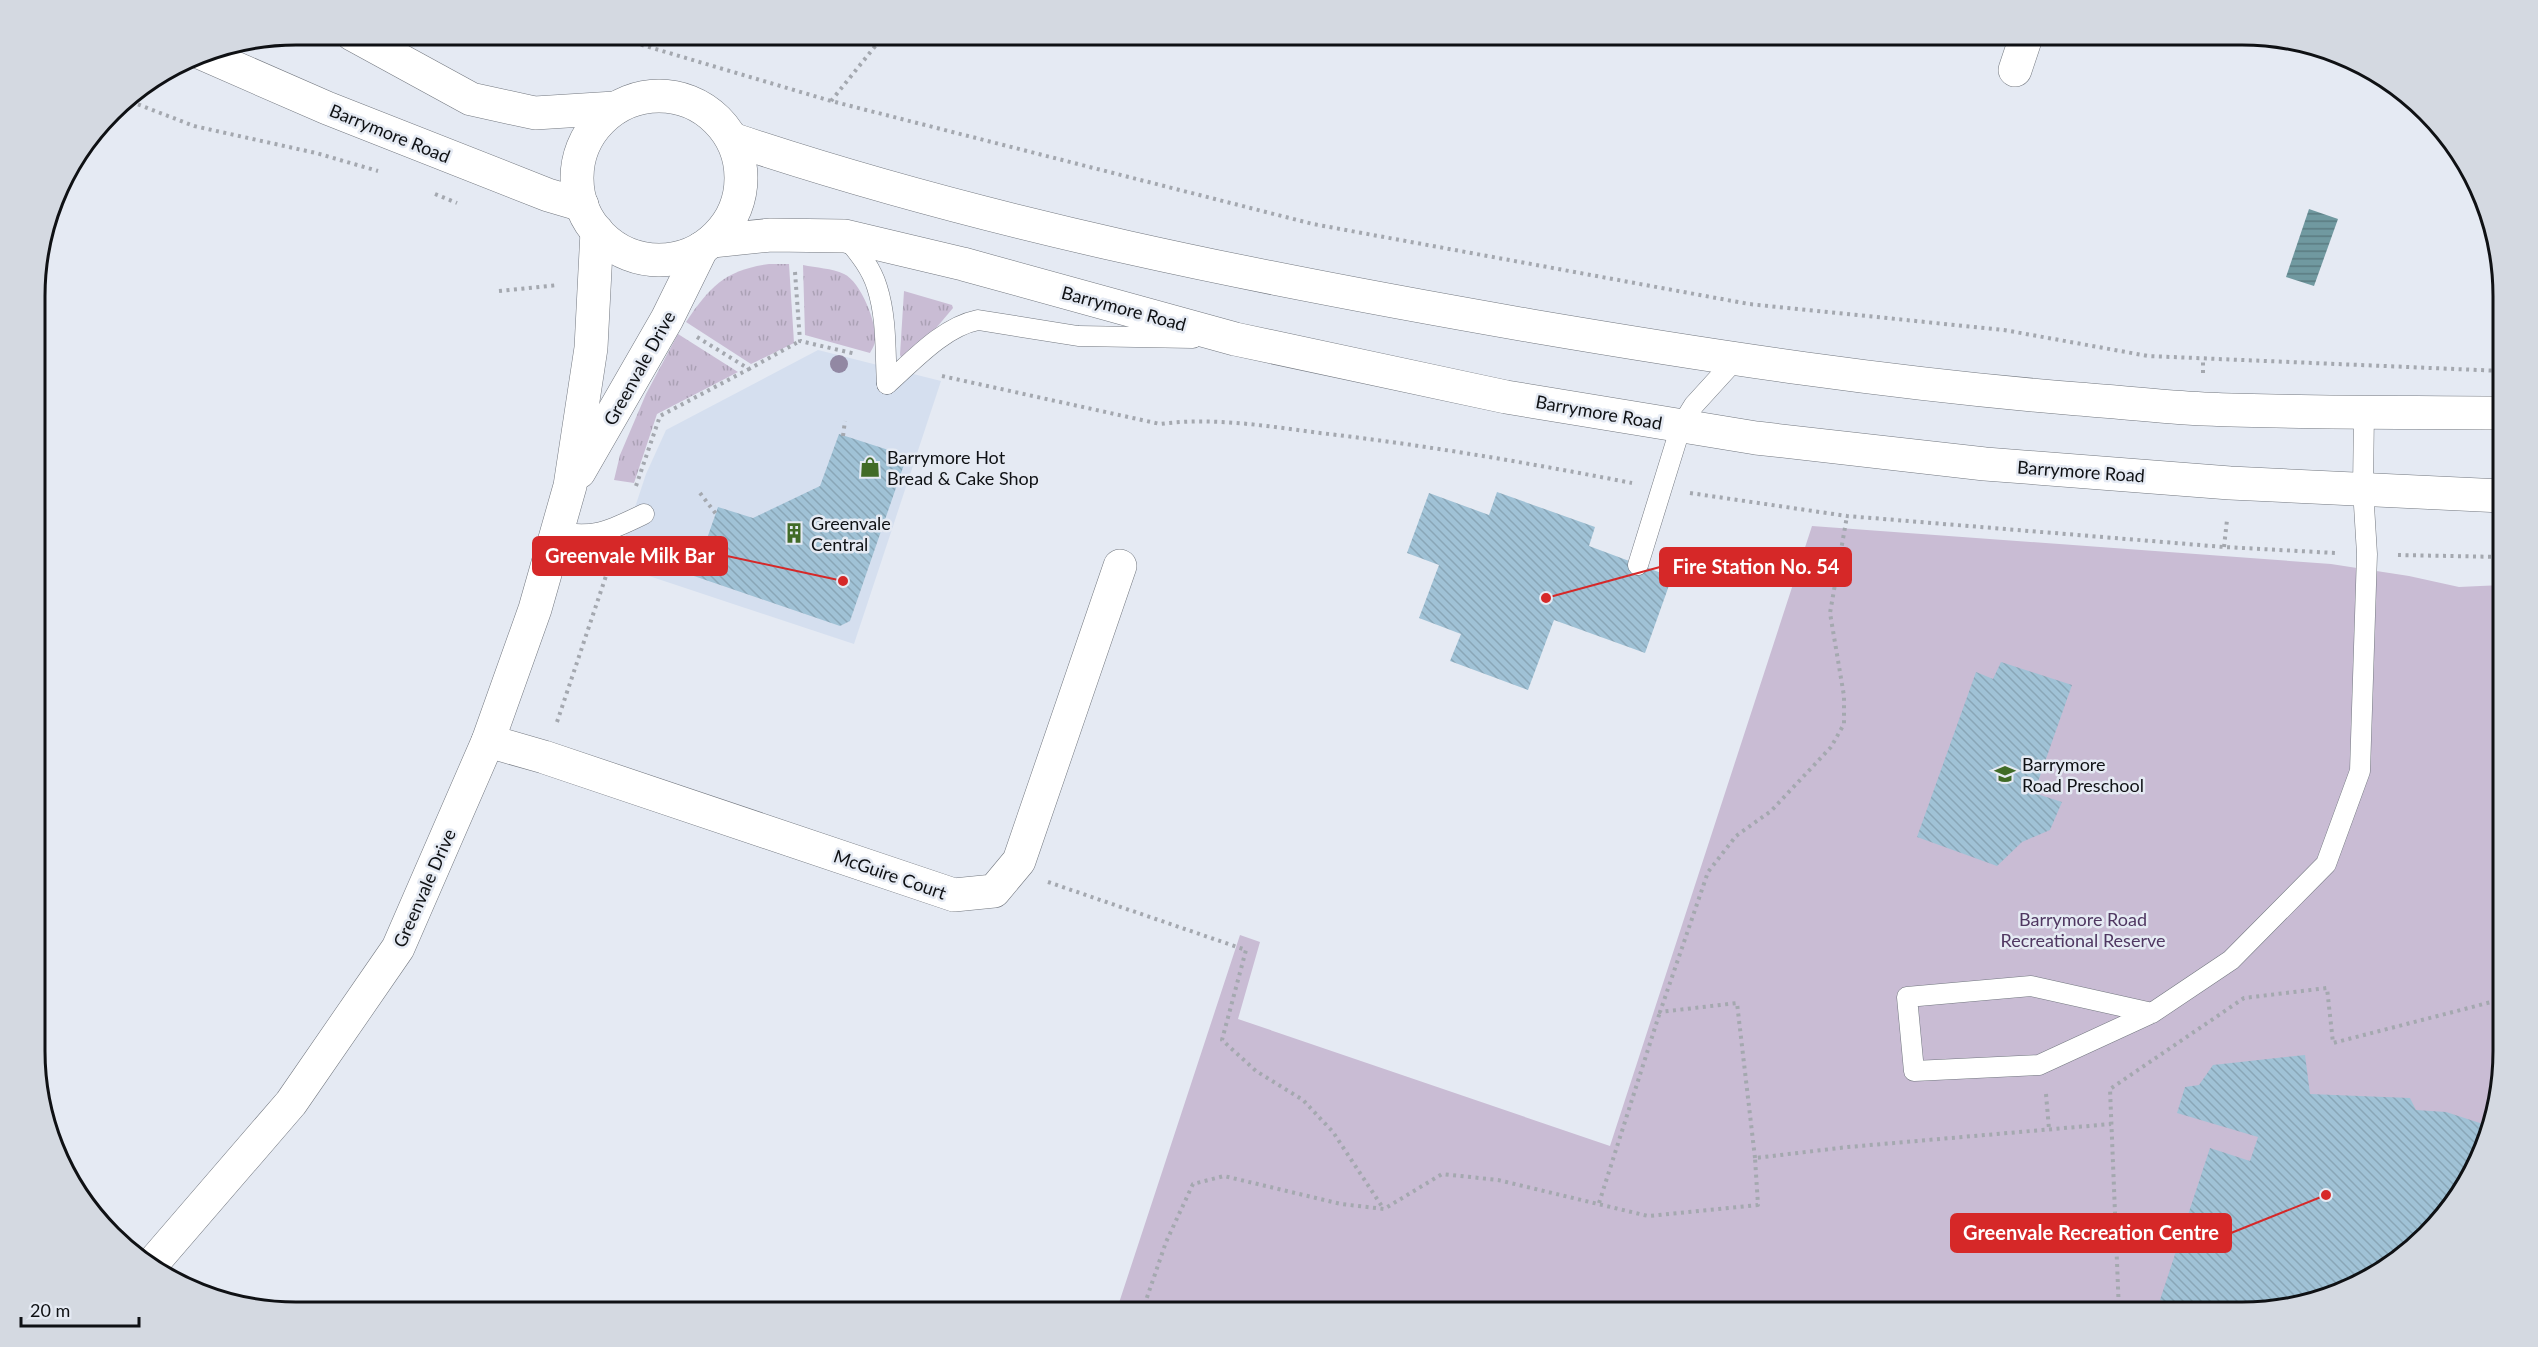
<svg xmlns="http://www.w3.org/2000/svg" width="2538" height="1347" viewBox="0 0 2538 1347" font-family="Lato,sans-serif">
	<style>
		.built { fill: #d5dfef }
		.grass { fill: url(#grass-tufts) }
		.park { fill: #c9bcd4 }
		.water { fill: url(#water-rules) }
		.building { fill: url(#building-back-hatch) }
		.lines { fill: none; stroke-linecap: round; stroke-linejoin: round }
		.lane-casing { stroke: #72777f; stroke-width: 21 }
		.street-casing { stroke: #72777f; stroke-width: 34 }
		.secondary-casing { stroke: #72777f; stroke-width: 34 }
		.path { stroke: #a4a8af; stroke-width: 4; stroke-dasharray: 3 4.5; stroke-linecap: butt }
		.lane { stroke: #fff; stroke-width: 20 }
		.street { stroke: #fff; stroke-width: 33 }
		.secondary { stroke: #fff; stroke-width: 33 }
		.tree { fill: #9288a3 }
		.labels { text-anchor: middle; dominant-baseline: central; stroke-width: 5; stroke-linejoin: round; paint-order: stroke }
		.street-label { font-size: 18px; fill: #0f1114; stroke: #e5eaf3 }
		.poi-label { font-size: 18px; fill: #0f1114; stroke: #e5eaf3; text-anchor: start }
		.park-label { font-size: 18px; fill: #4f3761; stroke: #e5eaf3 }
		.rim { fill: none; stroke: #0f1114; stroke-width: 3 }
		.leader { fill: none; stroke: #d62828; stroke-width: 2 }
		.callout-dot { fill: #d62828; stroke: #e5eaf3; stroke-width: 2 }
		.callout { fill: #d62828; stroke: #d62828; stroke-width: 2 }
		.callout-label { font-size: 20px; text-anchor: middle; font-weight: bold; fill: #fff }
	</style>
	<defs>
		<pattern id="grass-tufts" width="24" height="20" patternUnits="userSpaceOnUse" patternTransform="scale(1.5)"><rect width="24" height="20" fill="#c9bcd4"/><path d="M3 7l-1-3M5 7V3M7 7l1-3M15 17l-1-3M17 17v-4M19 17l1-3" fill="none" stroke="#aba1b5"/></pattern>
		<pattern id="water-rules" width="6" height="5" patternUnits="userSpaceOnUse" patternTransform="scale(1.5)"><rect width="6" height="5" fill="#7099a0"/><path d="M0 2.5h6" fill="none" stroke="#5a7b81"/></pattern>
		<pattern id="building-back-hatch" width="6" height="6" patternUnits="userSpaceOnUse" patternTransform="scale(1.5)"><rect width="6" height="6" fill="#a0c2d6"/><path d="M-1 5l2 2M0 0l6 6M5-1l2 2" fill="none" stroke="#89a6b7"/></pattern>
	</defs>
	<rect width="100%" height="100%" fill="#e5eaf3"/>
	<path class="built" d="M818,350L941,381L854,644L616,565L646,474L666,430Z"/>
	<g class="grass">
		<path d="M769,264H789L794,343L751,364L686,322C710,286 726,270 769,264Z"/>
		<path d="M803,265C816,268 832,268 844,274C861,282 877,323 875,340C875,345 872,349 870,353L805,335Z"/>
		<path d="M904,291L952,305L953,308L910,359H902L900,355Z"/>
		<path d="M678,334L738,372L657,414L634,483L614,480L620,455L646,394Z"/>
	</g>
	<path class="park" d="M1812,526L2331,564L2409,576L2459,587L2502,585L2503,1051L2476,1167L2438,1224L2325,1299L2258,1312H1116L1240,935L1260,942L1238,1019L1610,1146Z"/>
	<path class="water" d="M2309,209L2338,219L2314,286L2286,277Z"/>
	<g class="building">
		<path d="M839,434L907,456L850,621L840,626L694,576L718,507L753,518L820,486Z"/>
		<path d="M1497,492L1595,527L1589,546L1672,577L1645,653L1554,620L1528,690L1450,661L1461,634L1419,618L1439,565L1407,553L1429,493L1489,515Z"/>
		<path d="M2001,662L2072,685L2034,793L2062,802L2050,830L2022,842L1997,866L1917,837L1976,672L1993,679Z"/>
		<path d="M2305,1055L2310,1094L2410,1098L2416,1110L2446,1112L2486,1125L2476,1167L2438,1224L2387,1269L2325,1299L2258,1312H2197L2160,1300L2210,1148L2250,1161L2258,1137L2177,1113L2185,1087L2199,1085L2213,1065Z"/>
	</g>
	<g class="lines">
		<g class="lane-casing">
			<g id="lane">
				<path d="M845,236C857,251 871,267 877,287C887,318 885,352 887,384"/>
				<path d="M887,384C913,361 943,327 978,320L1078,336L1193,338"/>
				<path d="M558,532C596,539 610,530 644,514"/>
				<path d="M1638,565L1681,426L1694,405L1735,360"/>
				<path d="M2152,1013L2031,986L1907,997L1914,1071L2039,1065L2152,1013L2231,960L2326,864L2360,771L2367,554L2363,489L2364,411"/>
			</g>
		</g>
		<g class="street-casing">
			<g id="street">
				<path d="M2015,70L2027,34"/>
				<path d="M488,741L544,757L954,895L994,891L1019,861L1120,566"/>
			</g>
		</g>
		<g class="secondary-casing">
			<g id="secondary">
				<path d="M352,34L471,99L535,113L615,108"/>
				<path d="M201,53L327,108L548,195L582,205"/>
				<circle cx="659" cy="178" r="82"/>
				<path d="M732,139C992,226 1262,279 1532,326C1714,357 1893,384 2078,399C2120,402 2162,407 2204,409C2303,413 2402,412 2502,413"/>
				<path d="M712,241L771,235L845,236L963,264L1235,339L1506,397L1756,438L1985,464L2230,483L2502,496"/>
				<path d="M579,472L667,319L702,248"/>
				<path d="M153,1263L291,1103L398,948L488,741L535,609L570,486L591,348L597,231"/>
			</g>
		</g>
		<g class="path">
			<path d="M605,34L831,101L1313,224L1749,304L2004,330L2148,356L2502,371"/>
			<path d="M124,99L194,126L316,153L378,171"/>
			<path d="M831,101L885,34"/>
			<path d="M435,194L457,203"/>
			<path d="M795,272L800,341L856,354"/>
			<path d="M499,291L558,285"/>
			<path d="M697,337L749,369L800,341"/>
			<path d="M2203,373V359"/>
			<path d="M942,376L1160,424C1213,417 1267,426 1320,433C1425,445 1529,463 1632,483"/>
			<path d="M843,436L845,421"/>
			<path d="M636,486L660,416L749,369"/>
			<path d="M700,493L716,514"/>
			<path d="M1690,493L1847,516L2224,547L2336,553"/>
			<path d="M2224,547L2227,520"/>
			<path d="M2398,555L2502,557"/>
			<path d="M557,722L611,561"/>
			<path d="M1048,882L1246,950L1222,1040L1256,1071L1303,1100L1333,1132L1383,1208"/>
			<path d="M2046,1094L2049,1129"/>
			<path d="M1755,1158L1737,1003L1660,1012L1708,872L1736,836L1771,811L1831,747L1844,724V696L1830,613L1847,516"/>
			<path d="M1599,1203L1660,1012"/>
			<path d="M1142,1312L1166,1242L1193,1184L1224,1176L1341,1204L1384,1209L1442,1174L1498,1180L1648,1216L1758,1205L1755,1158L1848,1147L2111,1124"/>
			<path d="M2119,1312L2110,1089L2244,998L2327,988L2333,1043L2503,999"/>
		</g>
		<use href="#lane" class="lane"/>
		<use href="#street" class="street"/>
		<use href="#secondary" class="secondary"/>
	</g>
	<circle class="tree" cx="839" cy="364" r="9"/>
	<defs>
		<g id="shop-bare" transform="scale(1.62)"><path d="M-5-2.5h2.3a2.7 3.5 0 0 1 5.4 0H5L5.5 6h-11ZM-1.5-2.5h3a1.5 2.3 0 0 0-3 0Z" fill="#416b27" stroke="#e5eaf3" stroke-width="2.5" paint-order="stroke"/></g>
		<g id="building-bare" transform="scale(1.62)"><path d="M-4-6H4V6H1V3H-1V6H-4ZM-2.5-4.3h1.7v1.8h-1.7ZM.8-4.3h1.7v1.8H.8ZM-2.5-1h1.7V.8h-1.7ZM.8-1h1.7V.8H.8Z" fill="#416b27" stroke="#e5eaf3" stroke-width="2.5" paint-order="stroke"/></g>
		<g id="school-bare" transform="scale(1.62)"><path d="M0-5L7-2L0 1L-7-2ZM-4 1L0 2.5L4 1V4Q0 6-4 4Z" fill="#416b27" stroke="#e5eaf3" stroke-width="2.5" paint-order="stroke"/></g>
	</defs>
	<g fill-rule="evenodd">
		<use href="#shop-bare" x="870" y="467"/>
		<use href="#building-bare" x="794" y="533"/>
		<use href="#school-bare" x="2005" y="774"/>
	</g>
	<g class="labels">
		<g class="street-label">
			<text transform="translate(390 133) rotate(22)">Barrymore Road</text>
			<text transform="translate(1124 308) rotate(15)">Barrymore Road</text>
			<text transform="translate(639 368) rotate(-61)">Greenvale Drive</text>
			<text transform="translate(1599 412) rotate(10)">Barrymore Road</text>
			<text transform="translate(2081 471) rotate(4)">Barrymore Road</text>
			<text transform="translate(890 874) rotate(19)">McGuire Court</text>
			<text transform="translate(424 888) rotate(-66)">Greenvale Drive</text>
		</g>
		<g class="poi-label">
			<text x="887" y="457">Barrymore Hot<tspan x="887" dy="21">Bread &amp; Cake Shop</tspan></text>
			<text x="811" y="523">Greenvale<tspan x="811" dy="21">Central</tspan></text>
			<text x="2022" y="764">Barrymore<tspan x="2022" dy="21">Road Preschool</tspan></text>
		</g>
		<g class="park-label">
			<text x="2083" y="919">Barrymore Road<tspan x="2083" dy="21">Recreational Reserve</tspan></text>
		</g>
	</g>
	<path d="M0 0H2538V1347H0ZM296 45H2242A251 251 0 0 1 2493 296V1051A251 251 0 0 1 2242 1302H296A251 251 0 0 1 45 1051V296A251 251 0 0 1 296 45Z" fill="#d4d9e1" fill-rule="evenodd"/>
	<path class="rim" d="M296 45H2242A251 251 0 0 1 2493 296V1051A251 251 0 0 1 2242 1302H296A251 251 0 0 1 45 1051V296A251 251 0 0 1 296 45Z"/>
	<path class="leader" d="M843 581L727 556M1546 598L1660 567M2326 1195L2231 1233"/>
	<g class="callout-dot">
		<circle cx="843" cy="581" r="6"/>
		<circle cx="1546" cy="598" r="6"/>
		<circle cx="2326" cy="1195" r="6"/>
	</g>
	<g class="callout">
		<rect x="533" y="537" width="194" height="38" rx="6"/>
		<rect x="1660" y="548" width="191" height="38" rx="6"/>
		<rect x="1951" y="1214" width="280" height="38" rx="6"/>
	</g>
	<g class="callout-label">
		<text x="630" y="563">Greenvale Milk Bar</text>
		<text x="1756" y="574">Fire Station No. 54</text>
		<text x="2091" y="1240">Greenvale Recreation Centre</text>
	</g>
	<path d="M21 1317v9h118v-9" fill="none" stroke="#0f1114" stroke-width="3"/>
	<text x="30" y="1317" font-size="18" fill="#0f1114" stroke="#e5eaf3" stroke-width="4.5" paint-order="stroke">20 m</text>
</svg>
